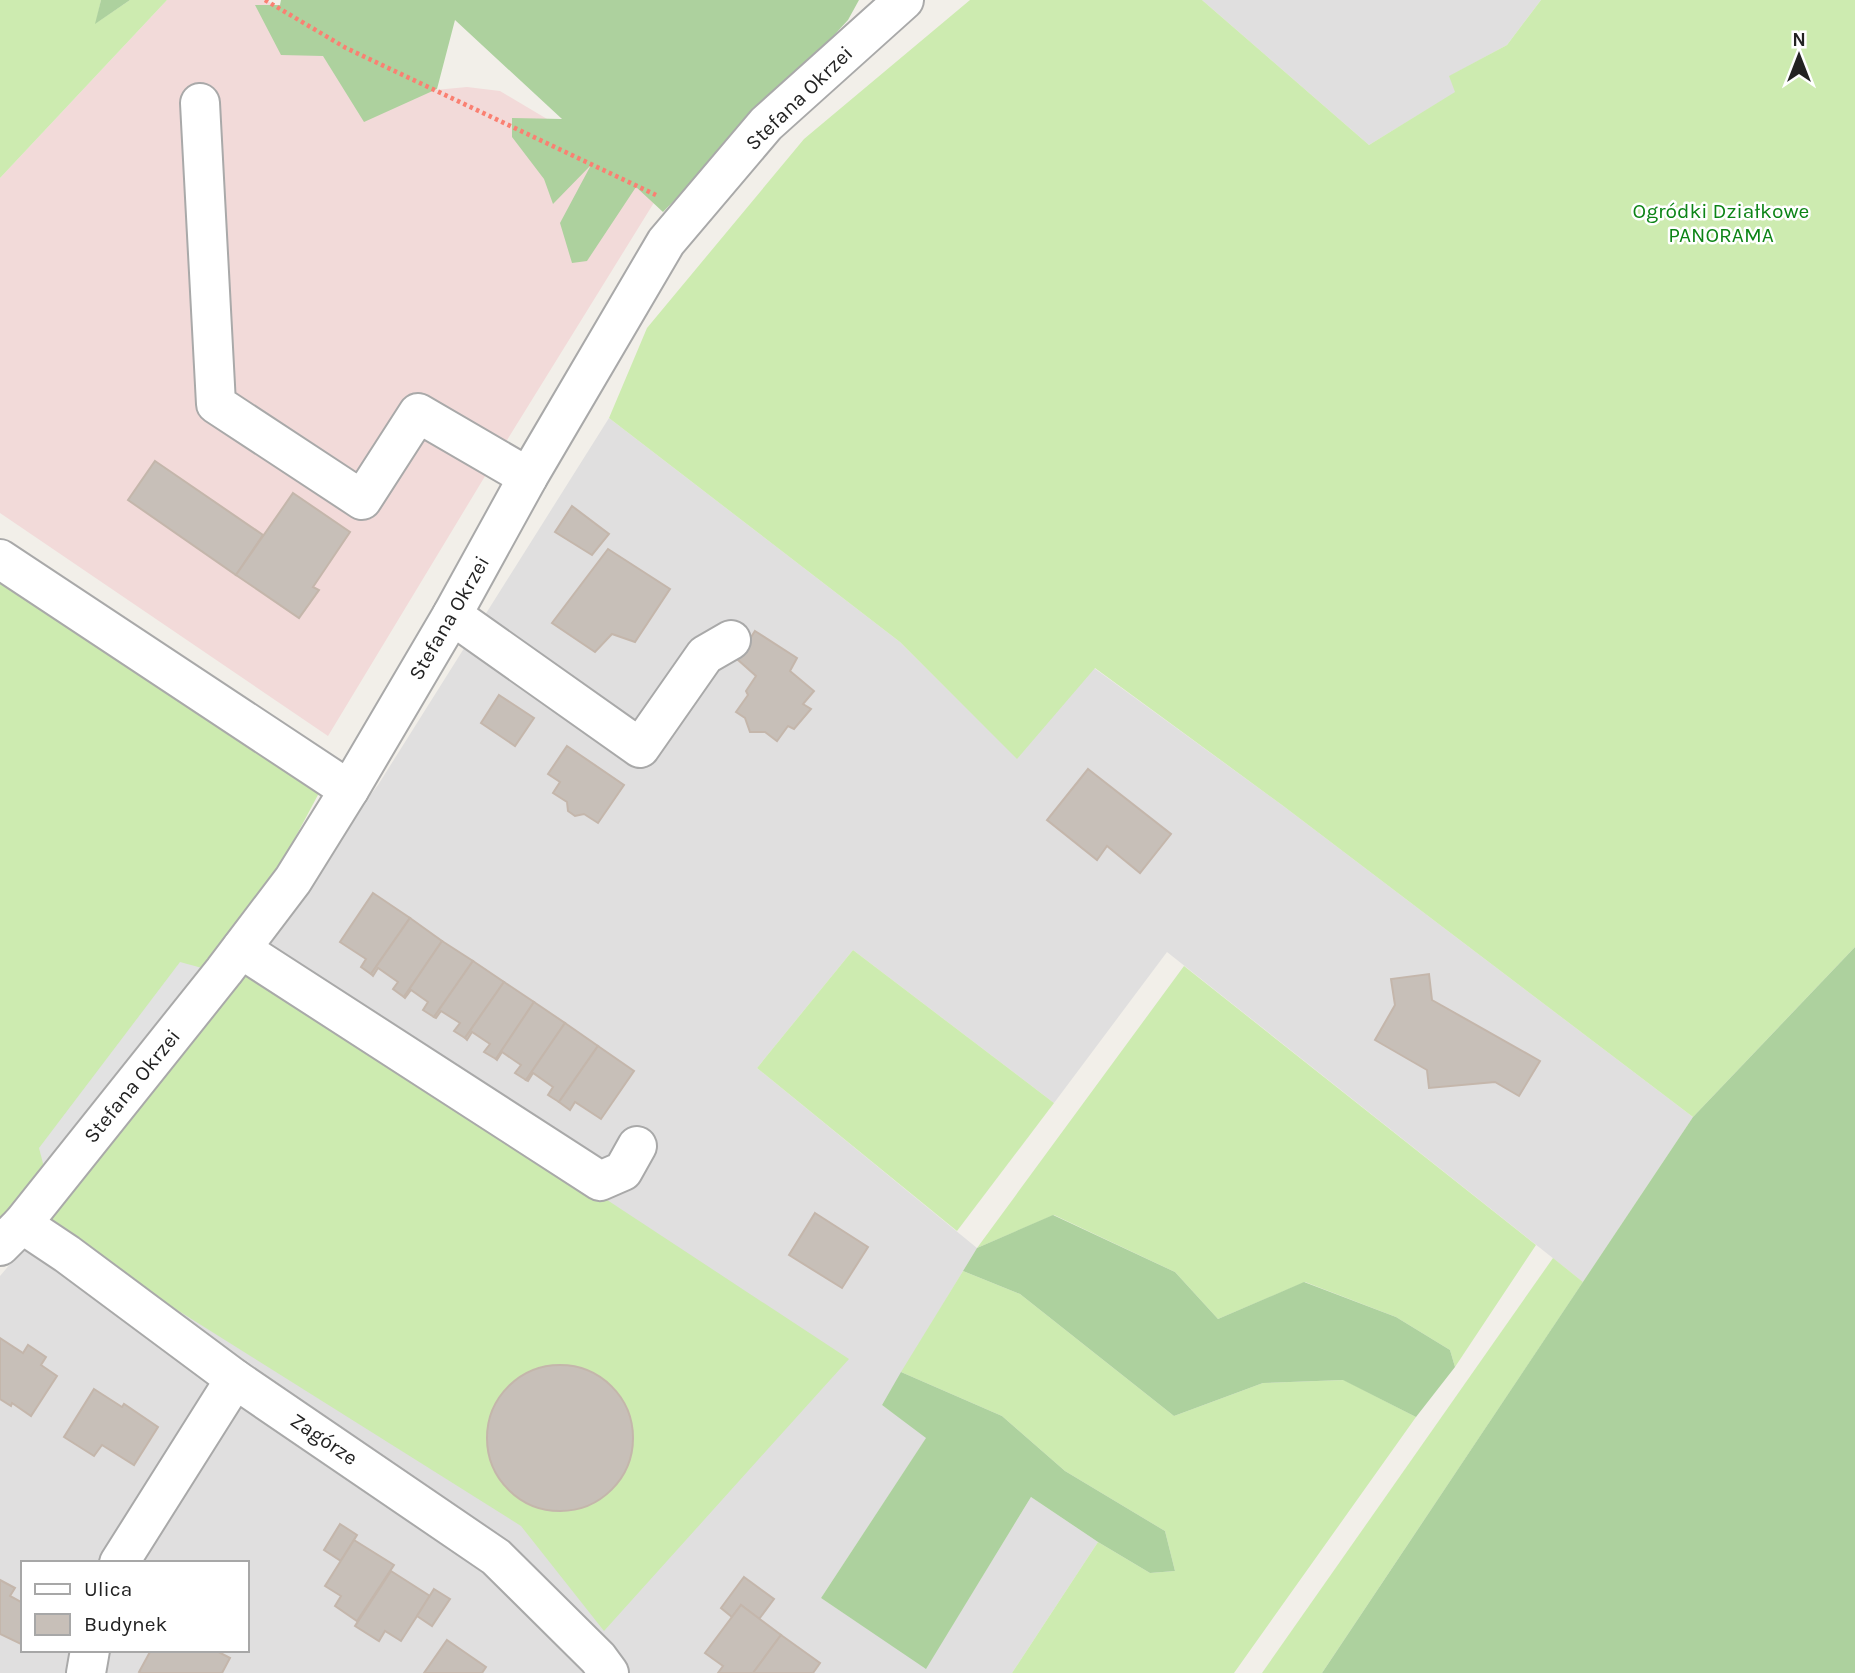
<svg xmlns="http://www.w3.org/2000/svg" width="1855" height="1673" viewBox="0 0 1855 1673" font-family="Karla,sans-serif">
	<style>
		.residential { fill: #e0dfdf; fill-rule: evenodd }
		.commercial { fill: #f2dad9 }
		.grass { fill: #cdebb0 }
		.forest { fill: #add19e }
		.parking { fill: #e2e2e2 }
		.building { fill: #c7bfb8; stroke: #c4b6ab; stroke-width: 2 }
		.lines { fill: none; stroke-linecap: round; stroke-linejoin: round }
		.minor-casing { stroke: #a9a9a9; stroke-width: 42 }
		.path { stroke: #fa8072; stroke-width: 4.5; stroke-dasharray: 3.5 3.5; stroke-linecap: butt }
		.minor { stroke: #fff; stroke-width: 38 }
		.labels { text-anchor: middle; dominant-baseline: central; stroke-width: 5; stroke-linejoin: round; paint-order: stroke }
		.street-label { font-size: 21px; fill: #222; stroke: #fff }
		.park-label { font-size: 21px; fill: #0c8416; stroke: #fff }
	</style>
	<rect width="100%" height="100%" fill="#f2efe9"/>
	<g class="residential">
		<path d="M1202,0H1541L1507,45L1450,76L1456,92L1369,145Z"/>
		<path d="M609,418L900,642L1017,758L1094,668L1282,805L1693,1117L1583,1282L1167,952L1054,1103L853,950L757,1068L977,1248L882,1405L927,1437L821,1598L926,1668L1031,1497L1098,1542L1012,1673H0V1276L17,1256L378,785ZM23,1563H247V1650H23Z"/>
	</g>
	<path class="commercial" d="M167,0H266L414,92L467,87L500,91L663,188L496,458L328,736L0,513V178Z"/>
	<g class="grass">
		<path d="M0,0H101L96,23L130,0H167L0,178Z"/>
		<path d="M970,0H1202L1369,145L1455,92L1449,76L1507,45L1541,0H1855V947L1693,1117L1282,805L1095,668L1017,759L900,642L609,418L647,328L804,139Z"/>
		<path d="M0,576L319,793L224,971L0,1246Z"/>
		<path d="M853,950L1054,1103L957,1231L757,1068Z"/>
		<path d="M245,962L849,1359L604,1631L521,1526L37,1222Z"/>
		<path d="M1184,966L1536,1245L1455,1367L1450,1350L1396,1317L1305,1282L1218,1319L1175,1272L1054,1215L977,1248Z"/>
		<path d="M1553,1258L1583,1282L1322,1673H1262Z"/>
		<path d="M963,1271L1020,1294L1174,1416L1263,1383L1344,1380L1416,1417L1234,1673H1012L1098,1542L1150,1573L1175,1571L1165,1531L1065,1471L1002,1416L901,1372Z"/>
	</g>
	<g class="forest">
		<path d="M101,0H130L95,24Z"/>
		<path d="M281,0H859L848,20L824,46L663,212L636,187L587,261L572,263L560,223L591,165L553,204L544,179L512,137V118L562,119L455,20L437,89L364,122L323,56L281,55L255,5H280Z"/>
		<path d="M1855,947V1673H1322L1693,1117Z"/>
		<path d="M1053,1215L1175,1272L1218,1319L1304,1282L1396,1317L1450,1350L1455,1367L1416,1417L1343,1380L1263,1383L1174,1416L1020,1294L963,1271L977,1248Z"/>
		<path d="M901,1372L1002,1416L1065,1471L1165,1531L1175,1571L1150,1573L1098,1542L1031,1497L926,1669L821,1598L926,1438L882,1405Z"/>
	</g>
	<path class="parking" d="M180,962L202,968L45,1171L39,1148Z"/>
	<g class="building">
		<path d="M155,461L263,535L236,575L128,500Z"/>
		<path d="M293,493L350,532L313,587L319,590L299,618L236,575Z"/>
		<path d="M572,506L609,534L592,555L555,532Z"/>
		<path d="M608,549L670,589L635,642L612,634L595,652L552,623Z"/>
		<path d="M755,631L797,658L790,671L814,691L803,704L811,709L794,729L788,726L777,741L765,732H750L745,718L736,712L748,695L746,691L756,676L737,659Z"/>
		<path d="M499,695L534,718L515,746L481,723Z"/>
		<path d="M567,746L624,785L598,823L584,814L575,816L568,811L567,802L553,793L560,782L548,774Z"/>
		<path d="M1088,769L1171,834L1140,873L1107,846L1097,860L1047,820Z"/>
		<path d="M373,893L410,918L371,974L361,967L366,959L340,942Z"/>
		<path d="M410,918L442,941L404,997L393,989L398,982L378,968L373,976L371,974Z"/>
		<path d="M442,941L473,961L434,1017L423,1010L428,1002L411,990L405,998L404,997Z"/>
		<path d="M473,961L504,982L465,1038L454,1031L460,1023L441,1011L436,1018L434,1017Z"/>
		<path d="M1429,974L1432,1000L1540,1061L1519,1096L1495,1082L1429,1088L1427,1070L1375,1040L1395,1005L1391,979Z"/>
		<path d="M504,982L534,1002L496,1059L484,1052L490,1044L472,1032L467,1040L465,1038Z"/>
		<path d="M534,1002L565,1023L526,1080L515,1073L521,1065L502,1052L497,1060L496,1059Z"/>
		<path d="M565,1023L598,1046L559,1102L548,1095L553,1087L533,1073L528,1081L526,1080Z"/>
		<path d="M598,1046L634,1071L601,1119L575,1102L570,1110L559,1102Z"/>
		<path d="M815,1213L868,1247L842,1288L789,1255Z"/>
		<path d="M0,1338L23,1353L28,1345L46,1357L41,1365L57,1376L31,1416L12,1403L11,1406L0,1399Z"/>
		<circle cx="560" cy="1438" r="73"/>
		<path d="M94,1389L122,1407L124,1404L158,1427L134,1465L102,1445L94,1456L64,1437Z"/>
		<path d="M340,1524L357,1535L341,1561L324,1550Z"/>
		<path d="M354,1540L394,1565L357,1621L335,1606L341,1596L325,1586Z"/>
		<path d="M391,1571L430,1596L401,1641L385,1631L379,1641L355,1626Z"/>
		<path d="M744,1577L774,1599L759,1619L741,1605L732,1617L721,1608Z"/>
		<path d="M0,1580L15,1588L10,1596L23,1603V1645L0,1634Z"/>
		<path d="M434,1589L450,1599L432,1626L417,1616Z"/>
		<path d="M741,1605L781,1635L753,1673H718L723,1666L705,1653Z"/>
		<path d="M781,1635L820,1663L813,1673H753Z"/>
		<path d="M447,1640L486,1667L482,1673H424Z"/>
		<path d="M151,1650H215L230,1658L222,1673H141L139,1672Z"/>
	</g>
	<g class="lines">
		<g class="minor-casing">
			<g id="minor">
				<path d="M200,103L216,404L362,500L418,413L528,477"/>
				<path d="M0,559L349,790"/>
				<path d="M452,615L640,748L705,655L731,640"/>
				<path d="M241,949L600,1181L623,1171L637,1146"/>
				<path d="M22,1224L67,1254L235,1379L496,1557L598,1658L609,1673"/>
				<path d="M0,1246L22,1224L224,971L293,880L349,790L452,615L528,477L666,242L766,124L904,0"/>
				<path d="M119,1563L235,1379"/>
				<path d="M86,1673L90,1650"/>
			</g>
		</g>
		<path class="path" d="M265,0L346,48L656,195"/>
		<use href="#minor" class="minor"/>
	</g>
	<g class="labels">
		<g class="street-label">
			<text transform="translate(799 98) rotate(-44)">Stefana Okrzei</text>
			<text transform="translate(449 618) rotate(-60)">Stefana Okrzei</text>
			<text transform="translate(132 1086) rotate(-51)">Stefana Okrzei</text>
			<text transform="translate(324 1439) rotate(34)">Zagórze</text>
		</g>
		<g class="park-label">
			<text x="1721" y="211">Ogródki Działkowe<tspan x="1721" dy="24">PANORAMA</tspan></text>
		</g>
	</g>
	<rect x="21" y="1561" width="228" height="91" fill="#ffffff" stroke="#a7a7a7" stroke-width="2"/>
	<rect x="35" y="1584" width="35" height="10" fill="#ffffff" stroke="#a7a7a7" stroke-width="2"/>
	<text x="84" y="1596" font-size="21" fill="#222222">Ulica</text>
	<rect x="35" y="1614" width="35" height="21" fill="#c7bfb8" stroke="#a7a7a7" stroke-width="2"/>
	<text x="84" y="1631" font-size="21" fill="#222222">Budynek</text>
	<g transform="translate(1799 56)" stroke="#ffffff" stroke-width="5" paint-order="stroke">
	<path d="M0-5L12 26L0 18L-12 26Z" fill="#222222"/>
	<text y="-10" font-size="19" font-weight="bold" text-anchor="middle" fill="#222222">N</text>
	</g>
</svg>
